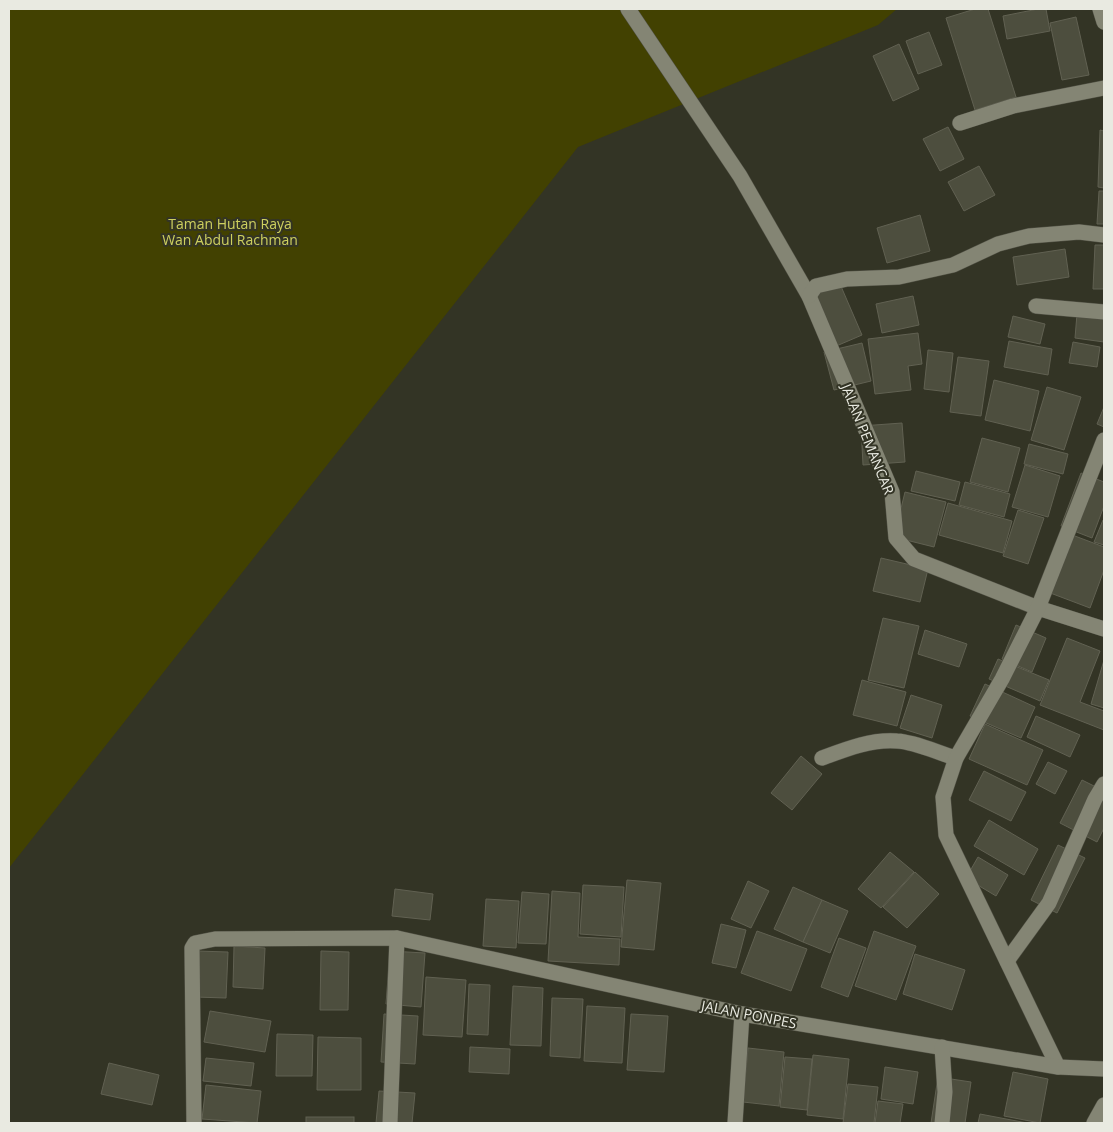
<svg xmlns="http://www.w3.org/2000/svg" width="1113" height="1132" viewBox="0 0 1113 1132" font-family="'Open Sans',sans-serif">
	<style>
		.green { fill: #424101 }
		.building { fill: #4d4e3e; stroke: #616152 }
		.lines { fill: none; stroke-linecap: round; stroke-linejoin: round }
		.minor-casing { stroke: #515145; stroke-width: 16 }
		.minor { stroke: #848574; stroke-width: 15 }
		.labels { text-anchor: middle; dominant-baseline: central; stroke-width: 4; stroke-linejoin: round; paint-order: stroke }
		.park-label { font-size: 14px; fill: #ced05f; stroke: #333425 }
		.street-label { font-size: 14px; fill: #e9eae1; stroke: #333425 }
	</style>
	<rect width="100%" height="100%" fill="#333425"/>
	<path class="green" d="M9,9H897L878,25L578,147L9,868Z"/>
	<g class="building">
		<path d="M975,9H988L1016,97L975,110L946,18Z"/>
		<path d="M1038,9H1046L1050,31L1007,39L1003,16Z"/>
		<path d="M1076,17L1089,75L1062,80L1050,23Z"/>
		<path d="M929,32L942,65L918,74L906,41Z"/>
		<path d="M899,44L919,89L893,101L873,56Z"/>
		<path d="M948,127L964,159L940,171L923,139Z"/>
		<path d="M1100,130L1104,131V188L1098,187Z"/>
		<path d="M979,166L995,195L964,211L948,182Z"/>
		<path d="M1099,191H1104V224H1097Z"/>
		<path d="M920,215L930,251L887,263L877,228Z"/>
		<path d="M1095,245H1104V289H1093Z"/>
		<path d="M1065,249L1069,277L1017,285L1013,257Z"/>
		<path d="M840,284L862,335L834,347L812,296Z"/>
		<path d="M913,296L919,325L882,333L876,304Z"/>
		<path d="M1077,314L1104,317V342L1075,338Z"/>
		<path d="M1013,316L1045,324L1040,344L1008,337Z"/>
		<path d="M918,333L922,364L908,366L911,390L875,394L868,339Z"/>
		<path d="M1009,341L1052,349L1048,375L1004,367Z"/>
		<path d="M1073,342L1100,347L1097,367L1069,363Z"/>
		<path d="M862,343L871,381L834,390L824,352Z"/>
		<path d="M928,350L953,353L949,392L924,389Z"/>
		<path d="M958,357L989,361L981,416L950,412Z"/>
		<path d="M994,380L1039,391L1030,431L985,420Z"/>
		<path d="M1047,387L1081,397L1064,450L1031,440Z"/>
		<path d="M1104,407V427L1097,424Z"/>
		<path d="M902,423L905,462L863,465L861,426Z"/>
		<path d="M982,438L1020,448L1008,492L970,482Z"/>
		<path d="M1029,444L1068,454L1063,474L1024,464Z"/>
		<path d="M1025,465L1060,476L1048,517L1012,507Z"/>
		<path d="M916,471L960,482L955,501L911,491Z"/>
		<path d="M1081,473L1104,482V506L1092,538L1061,526Z"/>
		<path d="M965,482L1010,494L1004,517L959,505Z"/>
		<path d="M905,492L946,502L934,547L894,537Z"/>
		<path d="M948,503L1012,521L1003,553L939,535Z"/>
		<path d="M1018,510L1044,518L1028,564L1003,556Z"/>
		<path d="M1103,520H1104V545L1094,542Z"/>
		<path d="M1067,533L1104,547V570L1090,608L1045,591Z"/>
		<path d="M881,558L928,569L920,602L873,591Z"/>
		<path d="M883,618L919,626L904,688L868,680Z"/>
		<path d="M1016,625L1046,638L1032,672L1002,659Z"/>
		<path d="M925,630L967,644L959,667L918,654Z"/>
		<path d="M1067,638L1100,651L1080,702L1104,711V730L1040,705Z"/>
		<path d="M998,659L1049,680L1040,701L989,679Z"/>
		<path d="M1104,660V708L1091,704Z"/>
		<path d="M862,680L906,692L897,726L853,715Z"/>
		<path d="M985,684L1035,707L1021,738L970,716Z"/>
		<path d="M911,695L942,705L932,738L900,728Z"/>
		<path d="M1036,716L1080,735L1070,757L1027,737Z"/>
		<path d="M985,724L1043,750L1027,785L969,759Z"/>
		<path d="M801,756L822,774L792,810L771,793Z"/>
		<path d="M1048,762L1067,771L1055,794L1036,784Z"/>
		<path d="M984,771L1026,792L1011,821L969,800Z"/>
		<path d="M1082,780L1104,791V828L1097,842L1060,823Z"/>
		<path d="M989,820L1038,849L1024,875L974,846Z"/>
		<path d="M1058,845L1085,858L1057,913L1031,900Z"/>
		<path d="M890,852L914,872L881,908L858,889Z"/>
		<path d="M978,857L1008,875L996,896L966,878Z"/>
		<path d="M915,872L939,894L907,928L883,907Z"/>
		<path d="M627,880L661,883L654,950L621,947Z"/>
		<path d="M748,881L769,891L751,928L731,919Z"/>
		<path d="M583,885L624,887L621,937L580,934Z"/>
		<path d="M793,887L822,900L803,942L774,929Z"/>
		<path d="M395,889L433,894L430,920L392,916Z"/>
		<path d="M552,891L580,893L578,937L620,939L619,965L548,961Z"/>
		<path d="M522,892L549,894L546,944L518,943Z"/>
		<path d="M486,899L519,901L516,948L483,946Z"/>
		<path d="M822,900L848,911L830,953L803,942Z"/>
		<path d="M721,924L746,930L736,968L712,963Z"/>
		<path d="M757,931L807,949L791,991L741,973Z"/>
		<path d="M874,931L916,946L896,1000L855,986Z"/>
		<path d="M839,938L866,948L848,997L821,987Z"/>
		<path d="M234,946L265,948L263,989L233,987Z"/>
		<path d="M197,951L228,952L226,998L195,997Z"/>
		<path d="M321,951L349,952L348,1010H320Z"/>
		<path d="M390,951L425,953L421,1007L386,1004Z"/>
		<path d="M915,954L965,970L952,1010L903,994Z"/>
		<path d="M426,977L466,980L462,1037L423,1035Z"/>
		<path d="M469,984L490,985L488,1035L467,1034Z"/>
		<path d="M513,986L543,988L541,1046L510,1045Z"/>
		<path d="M552,998L583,999L580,1058L550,1056Z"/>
		<path d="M587,1006L625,1008L622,1063L584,1061Z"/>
		<path d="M210,1011L271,1021L265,1052L204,1042Z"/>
		<path d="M384,1014L418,1016L415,1064L381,1062Z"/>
		<path d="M631,1014L668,1016L664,1072L627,1070Z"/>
		<path d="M277,1034L313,1035L312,1076H276Z"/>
		<path d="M318,1037L361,1038V1090H317Z"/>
		<path d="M470,1047L510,1049L509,1074L469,1072Z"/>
		<path d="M748,1048L784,1052L779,1106L743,1102Z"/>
		<path d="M813,1055L849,1059L843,1119L807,1115Z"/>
		<path d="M785,1057L812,1059L807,1110L780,1107Z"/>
		<path d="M206,1058L254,1063L251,1086L203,1081Z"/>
		<path d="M109,1063L159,1075L152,1105L101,1094Z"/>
		<path d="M885,1067L918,1072L913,1104L881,1099Z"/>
		<path d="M1013,1072L1048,1079L1040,1123L1004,1116Z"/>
		<path d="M938,1077L971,1082L965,1123H931Z"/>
		<path d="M848,1084L878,1087L874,1123H843Z"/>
		<path d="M206,1085L261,1091L257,1123L202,1119Z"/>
		<path d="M379,1091L415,1093L412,1123H376Z"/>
		<path d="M878,1101L903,1104L900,1123H875Z"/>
		<path d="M980,1114L1027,1123H978Z"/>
		<rect x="306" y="1117" width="48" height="6"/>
	</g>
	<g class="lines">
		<g class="minor-casing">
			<g id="minor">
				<path d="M628,9L740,176L809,296L892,492L896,538L914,559L1038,608L1104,629"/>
				<path d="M1100,9L1104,22"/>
				<path d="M960,123L1013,106L1104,88"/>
				<path d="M809,296L816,286L847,279L899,277L953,265L998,244L1029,236L1079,232L1104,235"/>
				<path d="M1036,306L1104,312"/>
				<path d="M822,758C846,749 871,739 897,741C916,742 938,753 956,758"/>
				<path d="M1007,961L1049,903L1095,799L1104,784"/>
				<path d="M1058,1067L946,835L943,797L956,758L1002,679L1038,608L1104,440"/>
				<path d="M194,1123L192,948L195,943L215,939L397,938L742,1014L1058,1067L1104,1069"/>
				<path d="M390,1123L397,938"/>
				<path d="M735,1123L742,1014"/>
				<path d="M942,1123L945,1092L942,1047"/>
				<path d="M1094,1123L1104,1105"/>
			</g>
		</g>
		<use href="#minor" class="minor"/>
	</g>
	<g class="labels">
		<g class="park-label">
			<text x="230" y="223">Taman Hutan Raya<tspan x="230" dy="16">Wan Abdul Rachman</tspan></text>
		</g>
		<g class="street-label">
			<text transform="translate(868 439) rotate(68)">JALAN PEMANCAR</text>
			<text transform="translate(749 1014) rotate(11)">JALAN PONPES</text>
		</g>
	</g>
	<rect width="1113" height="1132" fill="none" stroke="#e9eae1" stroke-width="20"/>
</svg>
